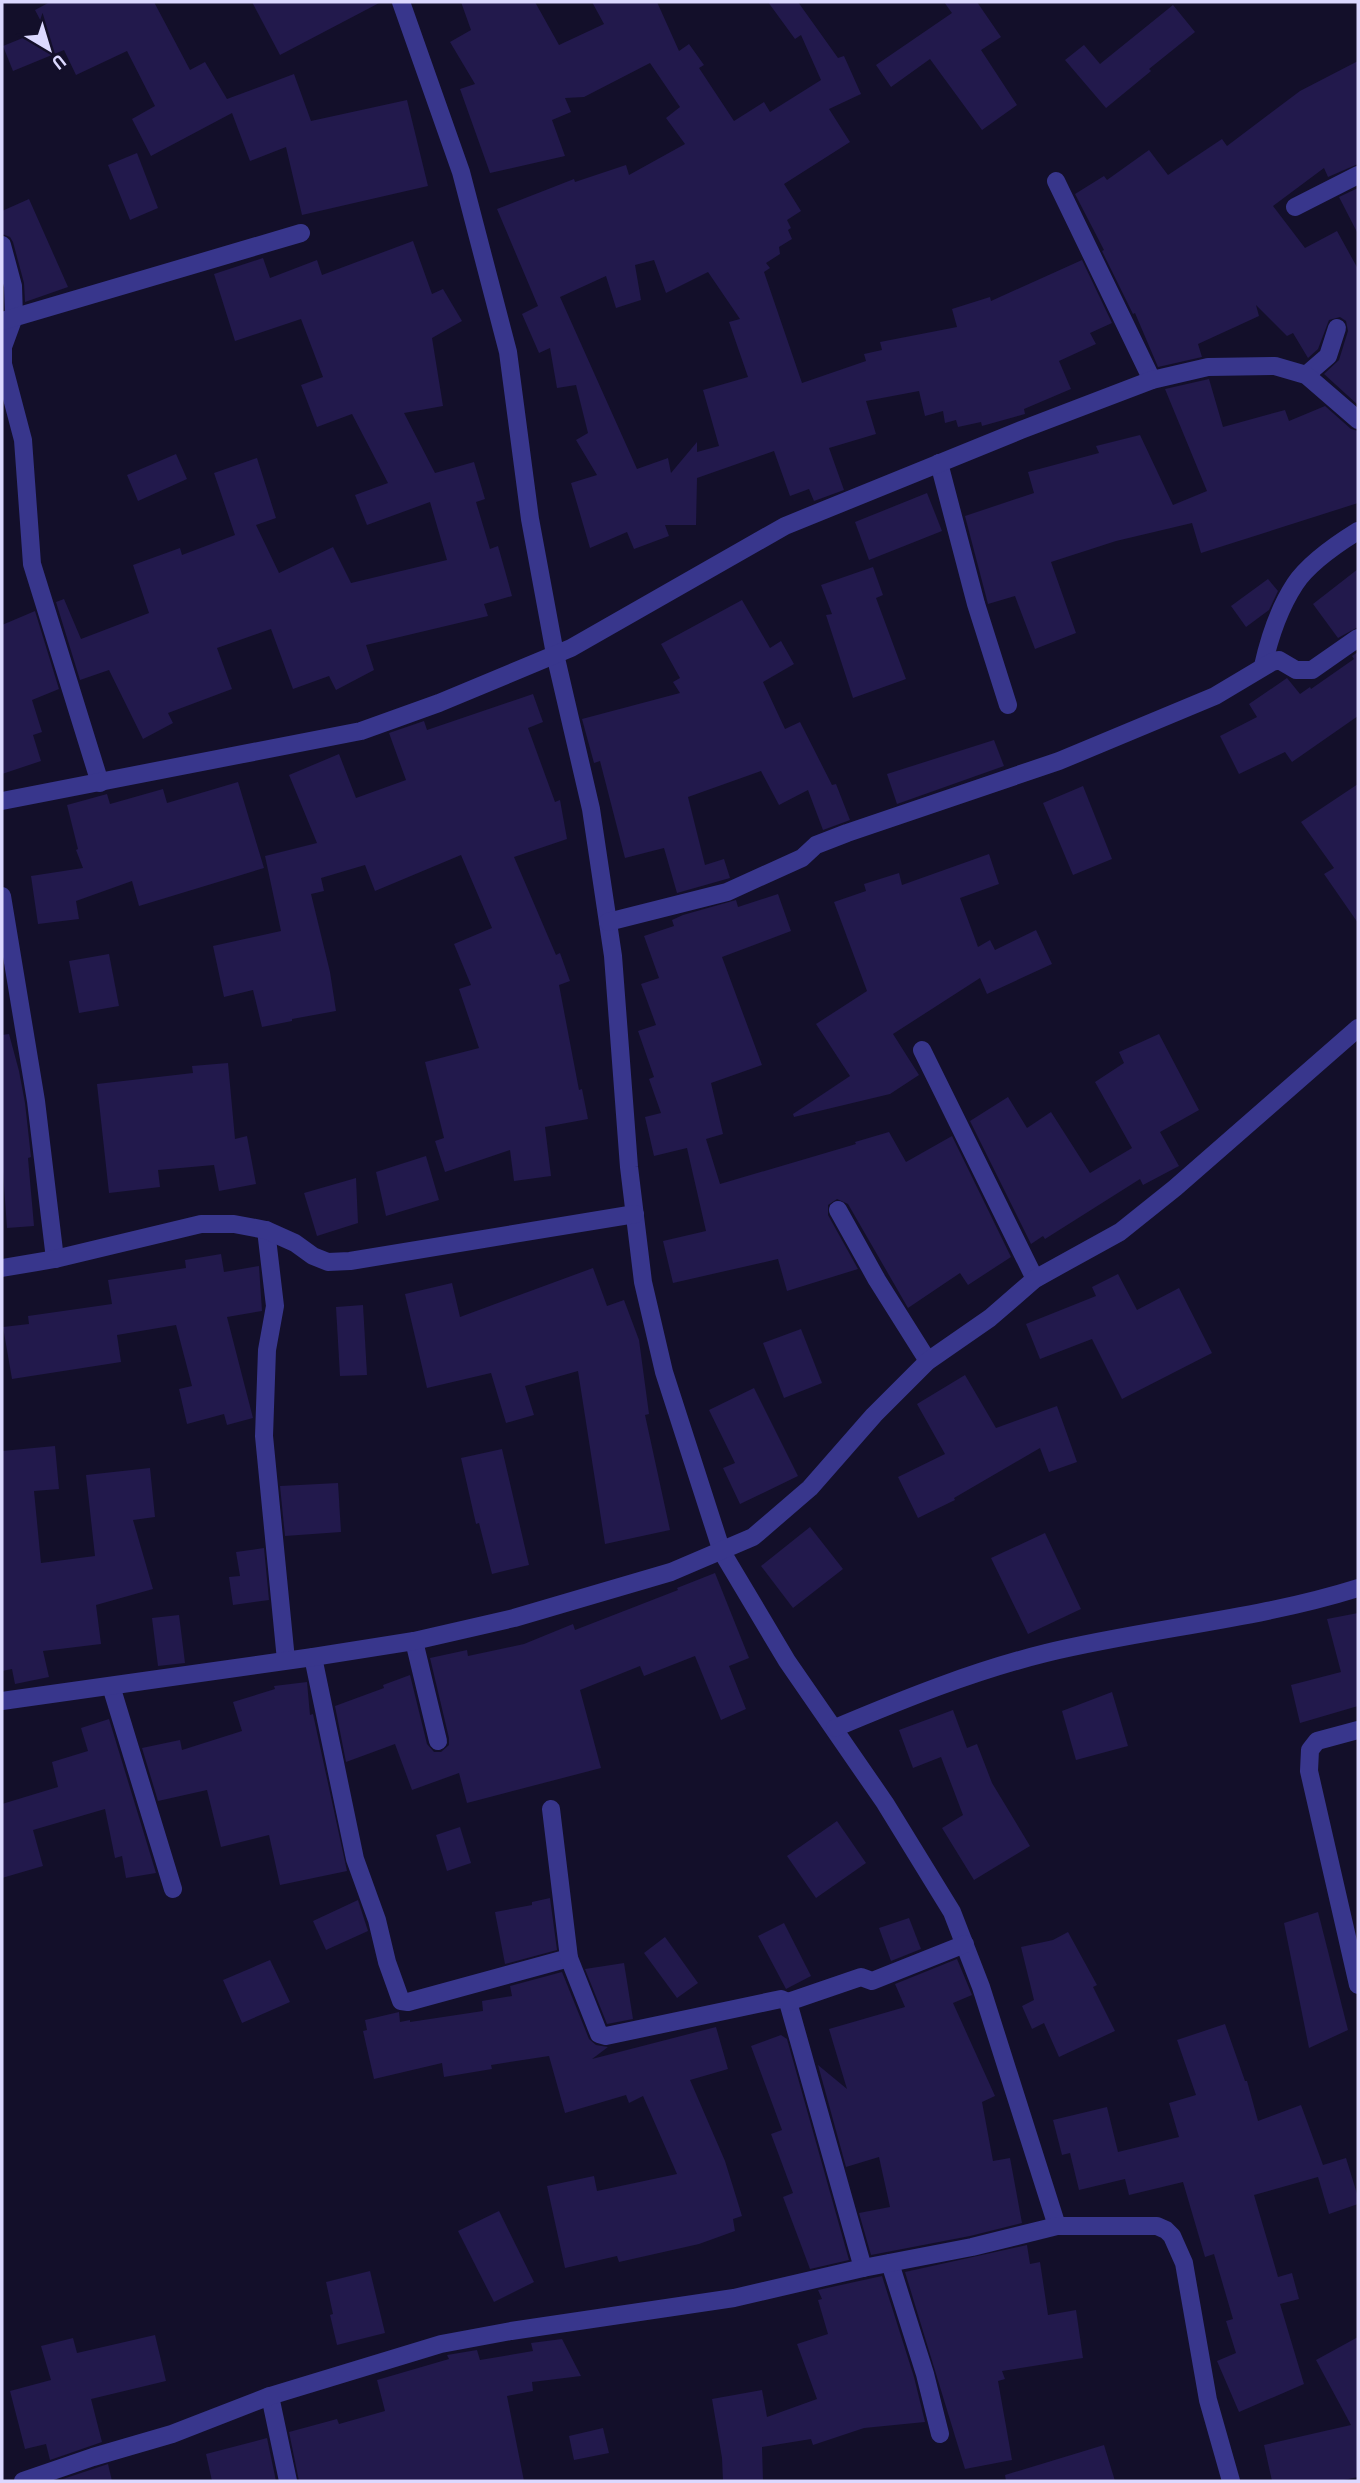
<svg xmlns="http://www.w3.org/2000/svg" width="1360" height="2483" viewBox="0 0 1360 2483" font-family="'Archivo Narrow',sans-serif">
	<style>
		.building { fill: #22194c; fill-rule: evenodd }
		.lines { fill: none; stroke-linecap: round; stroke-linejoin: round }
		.street { stroke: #38368c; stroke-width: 18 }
	</style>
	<rect width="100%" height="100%" fill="#130f2a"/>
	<g class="building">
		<path d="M50,2H154L190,70L205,62L227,99L294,74L311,121L407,100L428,186L302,215L286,147L250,161L232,113L151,156L132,119L155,106L127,51L76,75L64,50L13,71L3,46L45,29L35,10Z"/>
		<path d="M252,2H381L280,55Z"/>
		<path d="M461,2H535L559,45L604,24L592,2H657L679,51L689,44L704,65L699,68L734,121L764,102L770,112L821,80L801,35L795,39L768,2H798L838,58L844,56L861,94L829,109L850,142L784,184L801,211L787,220L791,228L788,230L792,239L779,247L780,254L766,263L770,268L764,272L802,383L866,361L864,354L882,350L880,342L957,327L952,309L990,297L991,301L1082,260L1112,323L1090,333L1096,344L1059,361L1071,389L1024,409L1025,414L982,426L981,422L958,427L956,420L945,423L943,411L925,416L919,391L866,401L876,434L829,448L844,490L814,501L809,489L790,496L774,451L697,478L696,525H665L669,536L634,549L627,532L590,548L571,483L597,475L576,440L588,433L576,385L557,388L550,348L539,353L522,314L538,306L497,209L574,179L575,182L626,165L629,175L685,144L666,118L680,107L650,63L584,97L565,98L571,112L552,120L565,156L490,173L460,89L475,84L450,42L471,30ZM654,260L666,293L708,272L740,319L729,322L748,377L703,390L719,446L697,452V442L671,473L668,458L637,469L560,297L606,276L616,308L641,300L635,265Z"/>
		<path d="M944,2H977L1001,37L981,50L1017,105L982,130L930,59L891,87L876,65L952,13Z"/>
		<path d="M1173,5L1195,32L1149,69L1151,71L1106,108L1065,60L1084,45L1100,64Z"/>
		<path d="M1358,61V164L1328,177L1324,168L1273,206L1305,248L1337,231L1358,269V405L1324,374L1339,360L1348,331L1346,321L1340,317L1329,320L1318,349L1308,358L1293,333L1287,336L1256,305L1259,316L1198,344L1202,357L1158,367L1135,313L1133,314L1102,251L1104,250L1075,194L1104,176L1107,180L1149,150L1168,175L1222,139L1227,146L1300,91Z"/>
		<path d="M137,153L158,208L130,220L108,165Z"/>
		<path d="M1358,188V234L1339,197Z"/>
		<path d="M29,199L68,287L25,302L24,283L13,242L10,237L2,234V211Z"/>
		<path d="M413,241L432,294L443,289L462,321L432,338L443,406L404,413L435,473L474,462L485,499L476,502L490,549L498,546L512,596L484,604L488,616L366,645L374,670L336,690L329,676L293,689L271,629L217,648L232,689L168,713L173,723L143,739L109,670L80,680L56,602L64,599L81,639L149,613L133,565L180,548L182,555L235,535L214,473L257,458L276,518L256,525L279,573L333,547L351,583L447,560L430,502L367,525L355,495L388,483L352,414L317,427L301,385L323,377L301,319L235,341L214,274L263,258L270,278L317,260L322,275Z"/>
		<path d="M1209,379L1223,427L1285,410L1289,421L1325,406L1351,429L1358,431V503L1201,553L1192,523L1116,541L1051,562L1076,633L1035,649L1015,596L988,604L965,516L1034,493L1028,472L1099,453L1096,446L1140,435L1173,505L1207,491L1165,389Z"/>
		<path d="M176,454L187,479L138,501L127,475Z"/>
		<path d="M927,493L942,531L869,560L855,522Z"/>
		<path d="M873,567L883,595L876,598L906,679L853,698L826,615L832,614L821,585Z"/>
		<path d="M1358,569V627L1338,638L1313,604Z"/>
		<path d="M1268,579L1278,591L1269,610L1246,627L1231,606Z"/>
		<path d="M742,600L770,648L781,641L794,664L763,682L785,729L800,722L832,785L836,784L850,820L823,830L808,790L779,805L761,771L688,797L705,865L724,859L730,878L677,893L664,848L625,858L600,761L594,763L582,719L680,693L673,682L680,678L661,644Z"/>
		<path d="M35,611L59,689L32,700L42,732L33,735L41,761L2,774V625Z"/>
		<path d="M1358,652V716L1292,762L1285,752L1239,774L1220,736L1257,717L1249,704L1287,678L1300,694L1310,687L1311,689L1354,659L1352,656Z"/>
		<path d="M533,694L543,722L528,728L555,802L560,800L567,839L514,857L556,955L560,953L570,981L559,985L579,1090L582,1089L588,1119L545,1127L551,1176L514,1181L510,1150L445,1172L435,1141L444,1138L425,1062L479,1048L459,989L471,985L454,944L492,928L461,855L375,891L365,865L321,878L324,891L311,894L330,972L336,1011L292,1019V1021L262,1027L253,990L224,997L213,946L281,931L265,856L317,843L289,775L339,754L356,798L406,780L389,733L424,721L427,730Z"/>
		<path d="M994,740L1004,766L897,804L887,774Z"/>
		<path d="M238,782L264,868L139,906L132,881L76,901L79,919L38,924L31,876L83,868L76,850L78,849L67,805L107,794L110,804L163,789L167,803Z"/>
		<path d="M1358,784V923L1324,874L1334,868L1301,822Z"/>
		<path d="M1083,786L1112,859L1073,875L1043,803Z"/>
		<path d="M989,854L999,884L960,898L978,947L990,940L995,950L1036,930L1052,964L987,994L980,978L893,1034L919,1075L890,1094L794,1117L793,1114L850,1076L816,1024L867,991L834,902L866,891L864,884L899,873L902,885Z"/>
		<path d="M778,894L791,931L722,957L762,1065L711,1083L723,1134L706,1139L720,1184L856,1144L855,1142L889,1132L906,1162L952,1136L1011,1257L968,1285L960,1273L908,1308L848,1204L837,1199L828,1205V1215L858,1269L787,1291L778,1259L673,1283L663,1241L706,1231L687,1148L654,1156L645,1117L661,1113L649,1079L654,1077L638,1031L656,1025L641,984L659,978L644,936L674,926L672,920L683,915L736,900L738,907Z"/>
		<path d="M109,954L119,1006L79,1013L69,961Z"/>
		<path d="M9,1034L19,1071L25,1103L31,1157L28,1158L34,1226L7,1228L2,1158V1035Z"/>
		<path d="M1159,1034L1199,1110L1160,1132L1179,1166L1143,1185L1140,1179L1045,1239L1043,1236L1031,1244L970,1121L1008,1097L1027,1128L1051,1112L1090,1173L1132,1148L1095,1082L1124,1063L1119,1052Z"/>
		<path d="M228,1063L235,1139L247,1136L256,1184L219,1191L214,1165L158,1170L160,1187L109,1193L97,1084L193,1073L192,1066Z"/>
		<path d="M426,1156L439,1200L386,1216L376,1172Z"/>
		<path d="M356,1178L358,1223L317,1236L304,1193Z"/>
		<path d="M221,1254L224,1272L259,1266L262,1311L227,1317L253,1418L227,1425L224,1414L187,1424L179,1389L192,1386L176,1325L117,1335L121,1362L12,1379L3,1327L29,1324L28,1316L112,1304L108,1280L186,1268L185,1260Z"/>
		<path d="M593,1268L607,1306L624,1300L639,1340L649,1414L645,1415L670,1530L605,1544L578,1371L525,1386L534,1415L506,1423L491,1373L427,1388L405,1294L452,1283L460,1317Z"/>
		<path d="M1118,1274L1137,1310L1179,1288L1212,1353L1122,1399L1092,1339L1040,1359L1026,1324L1096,1296L1092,1287Z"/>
		<path d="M363,1305L367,1375L340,1376L336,1307Z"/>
		<path d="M801,1329L822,1383L784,1398L763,1343Z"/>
		<path d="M965,1375L996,1428L1057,1406L1077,1462L1049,1472L1040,1448L954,1498L955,1500L918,1518L898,1477L945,1454L917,1404Z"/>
		<path d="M754,1388L798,1476L740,1504L723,1468L735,1463L709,1410Z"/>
		<path d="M55,1446L59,1489L34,1491L41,1563L95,1556L86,1475L150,1468L155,1517L133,1520L153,1589L96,1605L101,1644L43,1651L49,1677L15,1684L12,1669L2,1671V1451Z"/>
		<path d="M502,1449L529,1565L492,1574L479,1523L476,1524L461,1458Z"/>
		<path d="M338,1483L341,1532L285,1536L280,1486Z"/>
		<path d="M810,1527L843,1569L793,1608L761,1566Z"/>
		<path d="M1045,1533L1081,1609L1028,1634L991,1558Z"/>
		<path d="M264,1548L269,1600L233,1605L229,1577L240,1576L236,1552Z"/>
		<path d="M715,1573L749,1658L729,1666L746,1709L721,1720L695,1656L644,1676L640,1666L580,1690L601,1768L467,1803L459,1773L412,1790L395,1744L346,1762L335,1706L384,1688L383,1685L410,1675L427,1744L434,1752H441L449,1745V1738L430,1658L467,1650L468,1656L524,1644L573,1624L575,1630L678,1590L677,1588Z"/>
		<path d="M1358,1613V1706L1300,1723L1291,1685L1341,1672L1327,1619Z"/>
		<path d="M179,1615L185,1663L158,1666L152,1618Z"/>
		<path d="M307,1682L310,1715L313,1714L347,1871L280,1885L269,1835L221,1847L207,1790L158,1801L142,1748L180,1740L182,1750L242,1731L233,1702L275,1689L274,1686Z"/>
		<path d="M1112,1692L1128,1746L1076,1760L1062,1711Z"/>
		<path d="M953,1710L967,1748L977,1744L992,1783L1030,1846L974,1880L942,1828L963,1815L941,1757L913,1768L899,1730Z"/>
		<path d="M109,1719L156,1873L126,1878L122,1856L115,1858L105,1809L33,1830L43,1866L2,1878V1804L58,1787L52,1762L88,1751L81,1728Z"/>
		<path d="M837,1821L866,1863L816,1898L787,1856Z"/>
		<path d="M460,1827L471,1863L447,1871L436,1835Z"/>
		<path d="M550,1898L557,1950L505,1964L495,1912L532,1905V1902Z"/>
		<path d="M358,1900L368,1931L326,1950L313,1921Z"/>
		<path d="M1318,1912L1348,2030L1309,2048L1284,1923Z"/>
		<path d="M909,1918L921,1949L891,1961L879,1928Z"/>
		<path d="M784,1923L811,1976L786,1989L758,1936Z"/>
		<path d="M1068,1932L1097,1985L1093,1987L1115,2031L1059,2057L1044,2023L1032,2029L1022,2006L1034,2000L1021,1947L1053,1940Z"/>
		<path d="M665,1937L698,1983L677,1998L644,1953Z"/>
		<path d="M957,1959L972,1995L953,2003L995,2096L982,2102L993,2161L1010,2158L1022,2223L970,2236L871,2255L859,2213L890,2207L879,2157L846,2167L818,2065L847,2089L829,2029L905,2007L895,1984Z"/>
		<path d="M270,1960L290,2002L242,2023L223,1980Z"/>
		<path d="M624,1963L633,2019L607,2024L585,1969Z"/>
		<path d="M562,1972L589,2039L596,2045L608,2047L592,2059L716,2027L728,2069L690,2080L725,2161L742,2216L733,2219L735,2231L699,2244L619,2262L617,2256L565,2268L547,2186L594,2176L597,2191L677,2174L643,2096L629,2103L626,2095L565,2113L549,2056L491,2065L492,2069L444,2077L442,2063L374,2079L363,2031L367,2030L365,2020L399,2012L400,2022L410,2020V2022L483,2011L482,2001L512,1996L510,1986Z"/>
		<path d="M1225,2024L1245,2081H1247L1258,2121L1301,2105L1323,2165L1346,2158L1358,2197V2204L1329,2214L1318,2177L1254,2195L1278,2277L1292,2273L1299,2299L1280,2304L1304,2384L1239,2412L1217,2361L1236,2353L1226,2321L1233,2319L1214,2254L1205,2257L1183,2182L1129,2195L1125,2179L1079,2190L1070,2153L1062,2155L1053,2120L1107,2107L1118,2152L1179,2137L1169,2103L1196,2095L1177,2040Z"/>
		<path d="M781,2035L787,2039L849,2260L810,2269L783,2197L793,2193L771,2134L782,2130L751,2046Z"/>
		<path d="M499,2211L534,2282L494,2302L458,2231Z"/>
		<path d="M1027,2245L1030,2264L1040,2262L1048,2315L1076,2310L1083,2358L1002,2371L1005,2379L998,2381L1012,2460L965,2469L905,2272Z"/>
		<path d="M370,2271L385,2333L337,2345L330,2315L333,2314L326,2282Z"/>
		<path d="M882,2276L914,2377L925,2422L864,2428L813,2445L811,2439L762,2447L763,2481H723L722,2458L712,2399L762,2390L767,2417L817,2399L797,2344L828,2334L818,2300L822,2299L818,2290Z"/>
		<path d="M155,2335L166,2381L91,2399L102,2442L50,2460L46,2444L25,2449L10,2391L51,2380L41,2346L73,2338L77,2353Z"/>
		<path d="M1358,2337V2477L1339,2481H1272L1264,2445L1351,2425L1316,2360Z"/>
		<path d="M562,2339L581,2376L532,2382L533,2391L507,2396L524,2481H299L289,2432L337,2419L339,2424L385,2411L377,2380L449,2359L447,2355L477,2350L480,2360L533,2351L531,2343Z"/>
		<path d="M603,2428L609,2453L574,2460L569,2436Z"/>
		<path d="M267,2438L276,2481H212L206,2454Z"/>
		<path d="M1104,2445L1115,2481H1006L1005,2475Z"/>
		<path d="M108,2464L112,2481H57Z"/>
	</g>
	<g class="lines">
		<g class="street">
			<path d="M401,2L461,172L508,352L530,519L555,654L591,809L613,956L629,1167L643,1282L664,1372L722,1552L787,1661L885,1803L952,1912L981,1987L1057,2226"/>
			<path d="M1056,181L1152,380"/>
			<path d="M1295,207L1358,175"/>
			<path d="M2,245L13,286L14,317L3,347V364L23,440L32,564L100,783"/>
			<path d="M2,321L301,233"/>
			<path d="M1306,375L1328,356L1337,328"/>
			<path d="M939,463L976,604L1008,705"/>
			<path d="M1263,666C1269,639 1280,607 1295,584C1309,563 1337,544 1358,531"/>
			<path d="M2,801L361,731L439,703L571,648L785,526L1021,430L1152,380L1208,367L1275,366L1306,375L1358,420"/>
			<path d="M2,896L36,1101L55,1259"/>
			<path d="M608,922L727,892L802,858L816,845L847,833L1059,761L1215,696L1272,662L1279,660L1296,670H1312L1358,638"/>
			<path d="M922,1050L1035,1279"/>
			<path d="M838,1210L877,1280L928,1361"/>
			<path d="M266,1230L275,1306L267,1350L264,1436L286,1660"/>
			<path d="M2,1268L55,1259L201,1224H234L266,1230L295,1243L313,1256L328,1262L350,1261L635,1214"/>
			<path d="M414,1641L438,1741"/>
			<path d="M313,1657L355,1859L377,1920L387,1962L401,2001L408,2002L569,1958"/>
			<path d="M111,1686L173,1889"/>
			<path d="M2,1701L313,1657L414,1641L514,1618L671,1572L753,1537L810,1488L874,1415L928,1361L990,1318L1035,1279L1120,1232L1175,1188L1358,1028"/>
			<path d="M835,1728C904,1699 973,1671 1046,1653C1149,1628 1256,1620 1358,1588"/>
			<path d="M1358,1730L1317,1741L1310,1750L1309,1771L1358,1985"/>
			<path d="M551,1809L569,1958L599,2034L606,2036L781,1999L788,2002L863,2268"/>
			<path d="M788,2002L861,1977L872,1981L965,1944"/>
			<path d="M890,2263L925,2374L940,2434"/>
			<path d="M270,2396L288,2481"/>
			<path d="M23,2481L93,2457L172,2434L270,2396L441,2344L511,2331L734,2298L863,2268L972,2247L1057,2226H1157L1166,2230L1172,2236L1184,2263L1208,2400L1231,2481"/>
		</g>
	</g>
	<rect width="1360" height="2483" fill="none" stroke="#dbd8ff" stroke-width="7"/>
	<g transform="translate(49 49) rotate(142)" stroke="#130f2a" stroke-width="5" paint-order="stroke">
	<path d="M0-5L12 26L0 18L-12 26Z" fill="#dbd8ff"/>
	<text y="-10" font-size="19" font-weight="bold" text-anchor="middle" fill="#dbd8ff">U</text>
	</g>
</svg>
